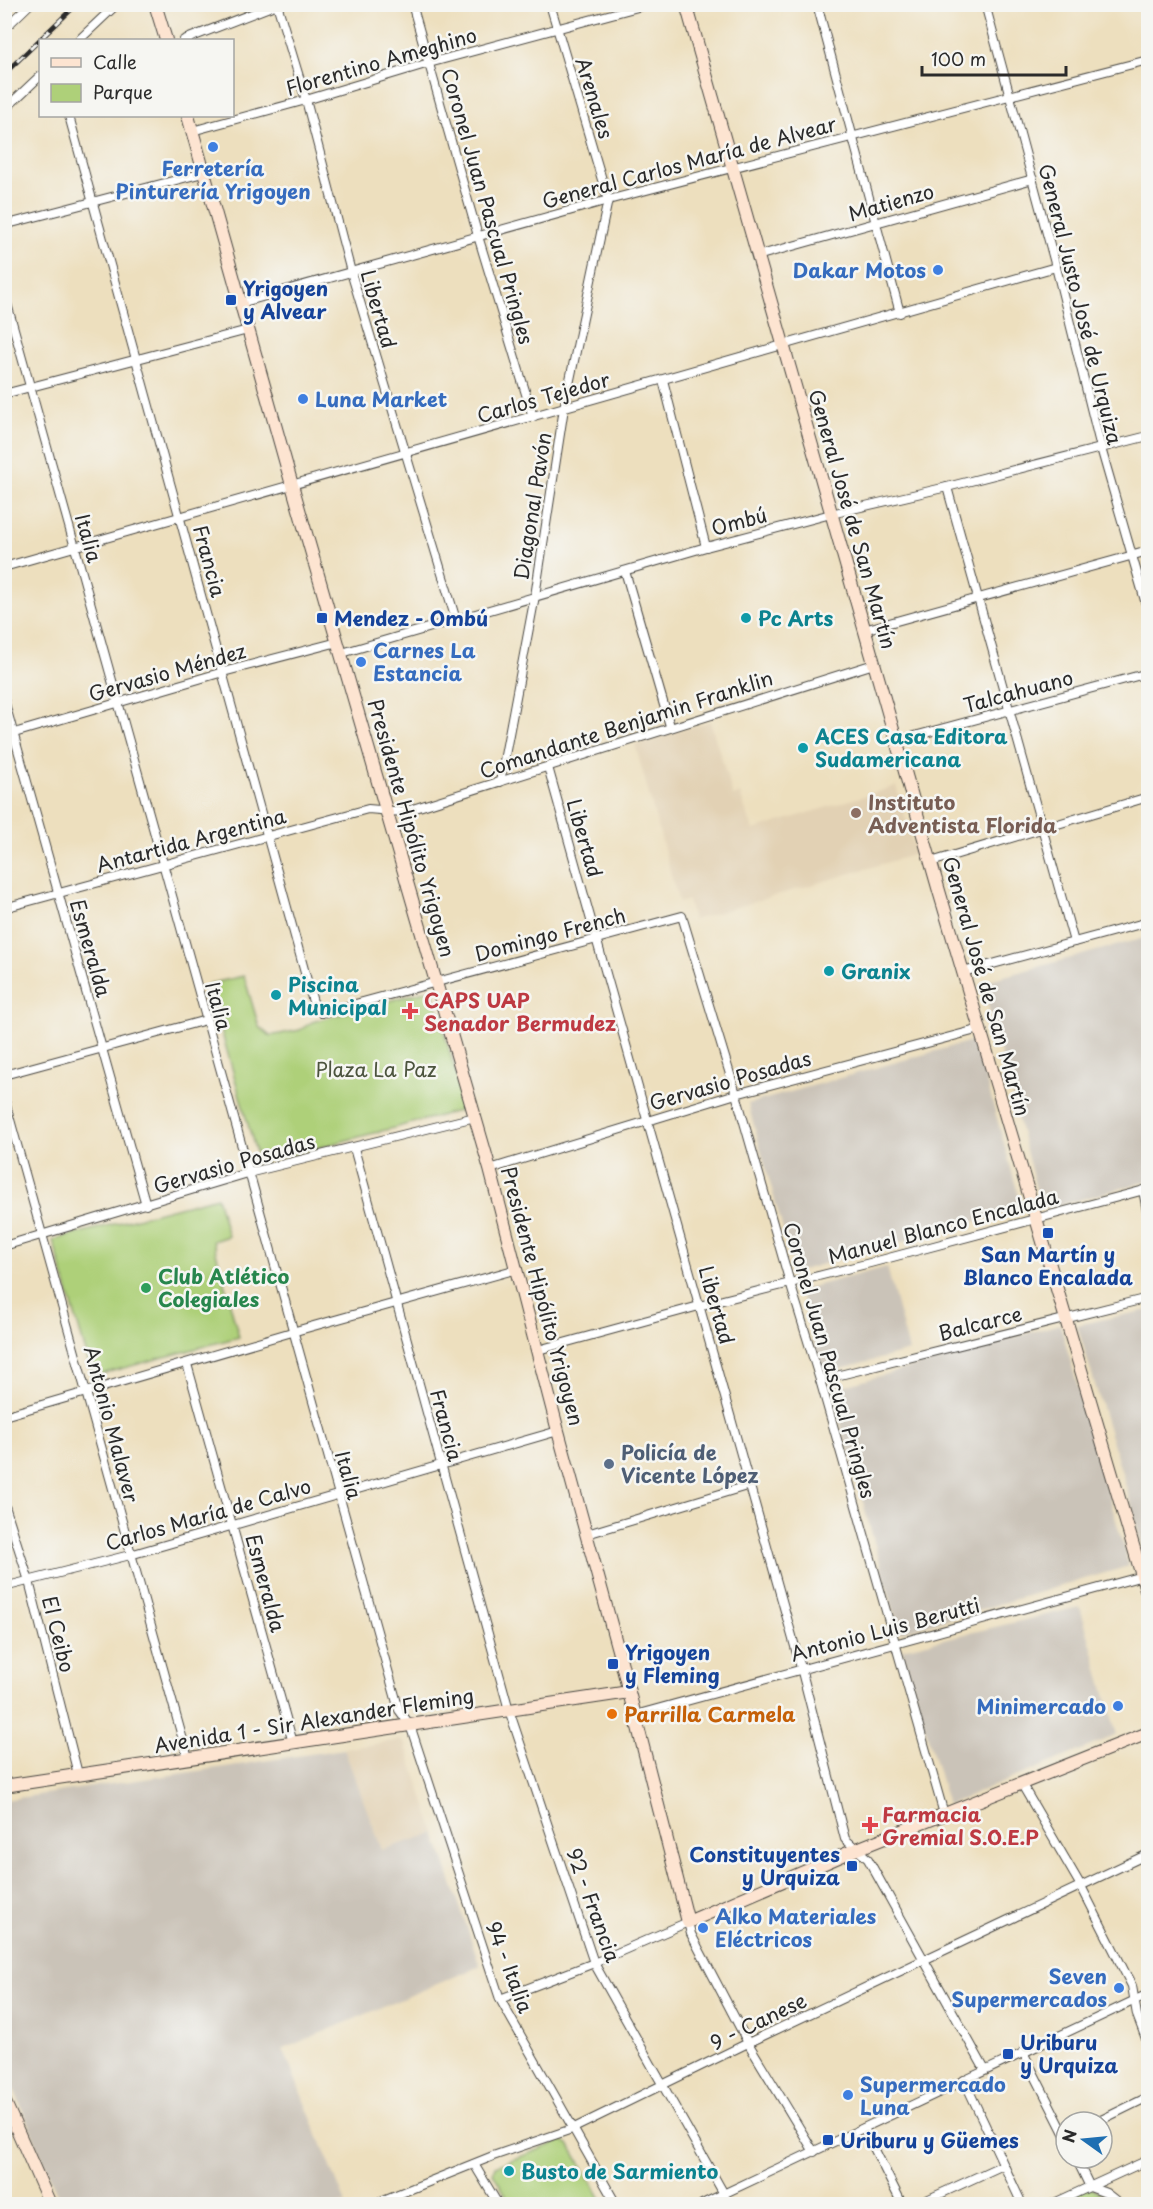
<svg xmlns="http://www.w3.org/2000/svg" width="1153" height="2209" viewBox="0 0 1153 2209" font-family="'Playpen Sans',sans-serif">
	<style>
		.built { fill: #e2d1b4 }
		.industrial { fill: #cac3b8 }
		.green { fill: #aed079; stroke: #6c7e52; stroke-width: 1.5 }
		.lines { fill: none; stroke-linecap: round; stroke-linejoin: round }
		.street-casing { stroke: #484641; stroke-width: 10 }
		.secondary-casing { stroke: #484641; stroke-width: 14 }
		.street { stroke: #fff; stroke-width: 8 }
		.secondary { stroke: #fde4d1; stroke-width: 12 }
		.rail-casing { stroke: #2b2b2b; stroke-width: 5 }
		.rail { stroke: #f6f6f2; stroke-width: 3; stroke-dasharray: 9; stroke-linecap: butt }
		.shop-dot { fill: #3f7fe0; stroke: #f6f6f2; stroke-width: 2 }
		.transit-dot { fill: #1a4fb4; stroke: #f6f6f2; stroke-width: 2 }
		.culture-dot { fill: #0f9aa8; stroke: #f6f6f2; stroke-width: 2 }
		.education-dot { fill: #8d6e63; stroke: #f6f6f2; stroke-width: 2 }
		.health-dot { fill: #e0444e; stroke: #f6f6f2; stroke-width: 2 }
		.leisure-dot { fill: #2e9e5b; stroke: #f6f6f2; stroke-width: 2 }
		.service-dot { fill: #5c6f8a; stroke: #f6f6f2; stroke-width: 2 }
		.food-dot { fill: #e8710a; stroke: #f6f6f2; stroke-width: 2 }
		.labels { text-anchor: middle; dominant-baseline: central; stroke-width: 5; stroke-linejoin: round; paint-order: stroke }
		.street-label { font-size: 20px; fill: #2b2b2b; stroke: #f6f6f2 }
		.shop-label { font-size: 20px; font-weight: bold; fill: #366cbe; stroke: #f6f6f2; text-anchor: start }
		.transit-label { font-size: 20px; font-weight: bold; fill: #164399; stroke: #f6f6f2; text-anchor: start }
		.culture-label { font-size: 20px; font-weight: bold; fill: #0d838f; stroke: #f6f6f2; text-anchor: start }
		.education-label { font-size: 20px; font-weight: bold; fill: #785e54; stroke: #f6f6f2; text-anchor: start }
		.health-label { font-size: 20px; font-weight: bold; fill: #be3a42; stroke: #f6f6f2; text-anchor: start }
		.park-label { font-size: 20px; fill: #4c543e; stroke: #f6f6f2 }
		.leisure-label { font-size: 20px; font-weight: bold; fill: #27864d; stroke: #f6f6f2; text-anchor: start }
		.service-label { font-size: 20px; font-weight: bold; fill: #4e5e75; stroke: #f6f6f2; text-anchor: start }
		.food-label { font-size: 20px; font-weight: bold; fill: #c56008; stroke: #f6f6f2; text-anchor: start }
	</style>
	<rect width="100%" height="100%" fill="#f6f6f2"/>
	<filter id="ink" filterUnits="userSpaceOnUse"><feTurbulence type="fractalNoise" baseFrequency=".0167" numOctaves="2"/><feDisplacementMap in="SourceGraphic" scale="12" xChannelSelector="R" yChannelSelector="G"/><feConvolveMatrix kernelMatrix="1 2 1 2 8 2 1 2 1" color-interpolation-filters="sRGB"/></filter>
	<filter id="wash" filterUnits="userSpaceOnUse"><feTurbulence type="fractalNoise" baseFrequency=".008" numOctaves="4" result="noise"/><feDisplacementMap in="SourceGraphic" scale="24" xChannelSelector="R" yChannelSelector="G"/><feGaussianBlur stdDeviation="1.35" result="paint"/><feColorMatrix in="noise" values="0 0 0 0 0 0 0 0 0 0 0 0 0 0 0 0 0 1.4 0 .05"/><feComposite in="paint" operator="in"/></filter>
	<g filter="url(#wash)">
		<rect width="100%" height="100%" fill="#eddfbe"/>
		<g class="built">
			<path d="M710,721L733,796L740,794L753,830L896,786L916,854L693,920L688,900L679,903L635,744Z"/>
			<path d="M400,1740L405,1744L435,1833L382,1851L344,1749Z"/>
		</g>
		<g class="industrial">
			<path d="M1148,937V1181L1053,1207L1041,1208L982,982Z"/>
			<path d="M975,1040L1022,1208L795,1272L748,1104Z"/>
			<path d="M887,1267L909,1351L822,1374L800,1290Z"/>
			<path d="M1148,1310V1562L1145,1556L1128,1493L1077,1325Z"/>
			<path d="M1060,1324L1129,1566L900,1633L831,1390Z"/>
			<path d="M1080,1607L1117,1735L948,1805L902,1649Z"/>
			<path d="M344,1749L382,1850L435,1833L480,1966L283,2049L346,2204H61L5,2067V1800Z"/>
		</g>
		<g class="green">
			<path d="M244,976L259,1027L270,1036L300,1030L312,1022L432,989L466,1109L259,1163L208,984Z"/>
			<path d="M217,1197L228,1236L213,1241L239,1337L98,1375L91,1370L53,1240Z"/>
			<path d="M562,2141L569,2144L604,2204H511L493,2173L495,2166Z"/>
			<path d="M1090,2187L1120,2204H1052Z"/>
		</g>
	</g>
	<g filter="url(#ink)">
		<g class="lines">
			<g class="street-casing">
				<g id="street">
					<path d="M412,4L478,236L533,417"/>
					<path d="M817,4L900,313"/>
					<path d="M985,4L1056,267L1101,448L1148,611"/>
					<path d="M4,29L30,4"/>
					<path d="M79,40L117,4"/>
					<path d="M184,40L277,4L306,100L351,272L456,620"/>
					<path d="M4,110L40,76"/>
					<path d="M69,116L313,1002L322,1013L682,916L736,1094L790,1283L820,1380L944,1814"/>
					<path d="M192,131L306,100L429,63L649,4"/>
					<path d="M4,225L203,173"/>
					<path d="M757,256L1033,179"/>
					<path d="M4,293L399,1710L410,1725L500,1999L616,2204"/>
					<path d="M240,303L608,200L1148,60"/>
					<path d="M663,380L706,547"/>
					<path d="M4,394L248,330"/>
					<path d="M947,487L1074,942"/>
					<path d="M4,567L1056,267"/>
					<path d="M625,571L670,726"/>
					<path d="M864,630L1148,551"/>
					<path d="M342,653L706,547L831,514L947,487L1148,436"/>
					<path d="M4,700L146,1205"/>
					<path d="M4,736L223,672L338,642"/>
					<path d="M896,741L1148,673"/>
					<path d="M548,767L801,1668L845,1839L868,1859L985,2070"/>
					<path d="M500,782L535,596L564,408L608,200L550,4"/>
					<path d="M931,862L1148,797"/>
					<path d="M4,908L368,809L403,812L874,664"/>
					<path d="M963,972L1148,922"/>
					<path d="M4,1075L206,1020"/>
					<path d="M4,1098L188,1758"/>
					<path d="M354,1148L509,1710L594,1963L724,2194"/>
					<path d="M490,1169L736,1094L980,1029"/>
					<path d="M1143,1190L1148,1216"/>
					<path d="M4,1246L248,1173L475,1117"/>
					<path d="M538,1350L699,1306L870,1263L1148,1189"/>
					<path d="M187,1364L293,1743"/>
					<path d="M820,1380L1148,1298"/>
					<path d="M4,1416L292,1332L517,1269"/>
					<path d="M4,1503L29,1581L78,1774"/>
					<path d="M587,1534L750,1485"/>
					<path d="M4,1587L130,1555L558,1431"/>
					<path d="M635,1715L1143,1576"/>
					<path d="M1021,1783L1081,1886L1132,1986L1137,2015L1148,2044"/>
					<path d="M500,1999L594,1963L688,1922L691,1934L748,2043L814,2152"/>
					<path d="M1023,2052L1066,2137"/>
					<path d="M964,2080L1022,2204"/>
					<path d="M1097,2122L1148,2097"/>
					<path d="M864,2128L902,2204"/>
					<path d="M1076,2158L1090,2187L1106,2193L1120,2204"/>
					<path d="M474,2164L498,2204"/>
					<path d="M376,2204L381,2201L493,2156L572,2129L748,2043L1148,1854"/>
					<path d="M702,2204L1148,1994"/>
					<path d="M918,2204L1003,2165"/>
					<path d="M1052,2204L1148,2160"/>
				</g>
			</g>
			<g class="secondary-casing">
				<g id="secondary">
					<path d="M155,4L166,40"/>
					<path d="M686,4L939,891L1148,1596"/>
					<path d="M188,116L292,485L490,1169L558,1431L621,1661L688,1922L857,1849L1148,1733"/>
					<path d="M4,1786L629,1692"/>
					<path d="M4,2100L50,2204"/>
				</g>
			</g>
			<use href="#street" class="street"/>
			<use href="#secondary" class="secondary"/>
			<g class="rail-casing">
				<path id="rail" d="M4,74L77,4"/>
			</g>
			<use href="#rail" class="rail"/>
		</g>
	</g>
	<g class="shop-dot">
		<circle cx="213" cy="147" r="6"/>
		<circle cx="938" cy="270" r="6"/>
		<circle cx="303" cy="399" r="6"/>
		<circle cx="361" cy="662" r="6"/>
		<circle cx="1118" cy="1706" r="6"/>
		<circle cx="703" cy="1928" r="6"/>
		<circle cx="1119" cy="1988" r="6"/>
		<circle cx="848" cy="2095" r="6"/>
	</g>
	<g class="transit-dot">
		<rect x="225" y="294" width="12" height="12" rx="3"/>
		<rect x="316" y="612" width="12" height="12" rx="3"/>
		<rect x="1042" y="1227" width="12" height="12" rx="3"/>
		<rect x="607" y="1658" width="12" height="12" rx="3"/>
		<rect x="846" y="1860" width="12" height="12" rx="3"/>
		<rect x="1002" y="2048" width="12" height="12" rx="3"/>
		<rect x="822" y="2134" width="12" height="12" rx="3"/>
	</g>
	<g class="culture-dot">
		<circle cx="746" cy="618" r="6"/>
		<circle cx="803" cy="748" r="6"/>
		<circle cx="829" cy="971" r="6"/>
		<circle cx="276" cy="995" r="6"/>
		<circle cx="509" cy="2171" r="6"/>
	</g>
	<circle class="education-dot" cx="856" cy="813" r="6"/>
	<g class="health-dot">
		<path d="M407 1002h6v6h6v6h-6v6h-6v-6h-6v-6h6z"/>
		<path d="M867 1816h6v6h6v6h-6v6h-6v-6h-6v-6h6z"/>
	</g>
	<circle class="leisure-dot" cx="146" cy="1288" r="6"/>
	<circle class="service-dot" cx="609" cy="1464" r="6"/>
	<circle class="food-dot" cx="612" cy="1714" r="6"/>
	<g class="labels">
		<g class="street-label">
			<text transform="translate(381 61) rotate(-16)">Florentino Ameghino</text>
			<text transform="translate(595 98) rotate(73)">Arenales</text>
			<text transform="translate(689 162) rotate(-15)">General Carlos María de Alvear</text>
			<text transform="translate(891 202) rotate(-16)">Matienzo</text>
			<text transform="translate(488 206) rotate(74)">Coronel Juan Pascual Pringles</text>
			<text transform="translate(1081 304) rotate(76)">General Justo José de Urquiza</text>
			<text transform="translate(379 309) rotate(74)">Libertad</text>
			<text transform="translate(543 397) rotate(-16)">Carlos Tejedor</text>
			<text transform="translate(532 506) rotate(-81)">Diagonal Pavón</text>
			<text transform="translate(853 519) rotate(74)">General José de San Martín</text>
			<text transform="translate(739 521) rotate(-15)">Ombú</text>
			<text transform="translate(89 538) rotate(74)">Italia</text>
			<text transform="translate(210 561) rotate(75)">Francia</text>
			<text transform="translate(167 672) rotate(-16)">Gervasio Méndez</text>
			<text transform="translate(1018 691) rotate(-15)">Talcahuano</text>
			<text transform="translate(626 724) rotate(-18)">Comandante Benjamin Franklin</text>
			<text transform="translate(412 828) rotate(74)">Presidente Hipólito Yrigoyen</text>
			<text transform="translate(585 838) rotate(74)">Libertad</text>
			<text transform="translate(191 840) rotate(-15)">Antartida Argentina</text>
			<text transform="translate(550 934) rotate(-15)">Domingo French</text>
			<text transform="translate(91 948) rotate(74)">Esmeralda</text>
			<text transform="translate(987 986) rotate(74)">General José de San Martín</text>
			<text transform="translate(219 1006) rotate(75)">Italia</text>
			<text transform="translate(730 1080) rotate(-16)">Gervasio Posadas</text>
			<text transform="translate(234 1163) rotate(-16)">Gervasio Posadas</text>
			<text transform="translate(943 1226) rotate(-15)">Manuel Blanco Encalada</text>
			<text transform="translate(543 1296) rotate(75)">Presidente Hipólito Yrigoyen</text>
			<text transform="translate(717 1305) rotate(74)">Libertad</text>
			<text transform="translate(980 1323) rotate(-14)">Balcarce</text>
			<text transform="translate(830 1360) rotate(74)">Coronel Juan Pascual Pringles</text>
			<text transform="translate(112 1424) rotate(75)">Antonio Malaver</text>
			<text transform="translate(447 1425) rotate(75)">Francia</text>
			<text transform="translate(349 1475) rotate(74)">Italia</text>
			<text transform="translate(208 1514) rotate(-16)">Carlos María de Calvo</text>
			<text transform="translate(266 1583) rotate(75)">Esmeralda</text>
			<text transform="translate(885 1629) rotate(-15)">Antonio Luis Berutti</text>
			<text transform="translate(59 1634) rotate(76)">El Ceibo</text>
			<text transform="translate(314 1720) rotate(-9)">Avenida 1 - Sir Alexander Fleming</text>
			<text transform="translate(594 1905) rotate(70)">92 - Francia</text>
			<text transform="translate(510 1967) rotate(69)">94 - Italia</text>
			<text transform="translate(758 2021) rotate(-26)">9 - Canese</text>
		</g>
		<g class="shop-label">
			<text x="213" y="168" text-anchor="middle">Ferretería<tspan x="213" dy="23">Pinturería Yrigoyen</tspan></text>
			<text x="926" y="270" text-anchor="end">Dakar Motos</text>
			<text x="315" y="399">Luna Market</text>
			<text x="373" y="650">Carnes La<tspan x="373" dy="23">Estancia</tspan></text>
			<text x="1106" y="1706" text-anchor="end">Minimercado</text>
			<text x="715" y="1916">Alko Materiales<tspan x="715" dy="23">Eléctricos</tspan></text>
			<text x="1107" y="1976" text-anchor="end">Seven<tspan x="1107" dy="23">Supermercados</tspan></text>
			<text x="860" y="2084">Supermercado<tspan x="860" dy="23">Luna</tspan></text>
		</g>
		<g class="transit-label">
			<text x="243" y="288">Yrigoyen<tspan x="243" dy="23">y Alvear</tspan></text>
			<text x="334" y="618">Mendez - Ombú</text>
			<text x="1048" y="1254" text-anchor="middle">San Martín y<tspan x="1048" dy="23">Blanco Encalada</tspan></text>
			<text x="625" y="1652">Yrigoyen<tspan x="625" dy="23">y Fleming</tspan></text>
			<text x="840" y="1854" text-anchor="end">Constituyentes<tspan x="840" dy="23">y Urquiza</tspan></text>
			<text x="1020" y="2042">Uriburu<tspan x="1020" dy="23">y Urquiza</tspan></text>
			<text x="840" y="2140">Uriburu y Güemes</text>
		</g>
		<g class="culture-label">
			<text x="758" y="618">Pc Arts</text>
			<text x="815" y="736">ACES Casa Editora<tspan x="815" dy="23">Sudamericana</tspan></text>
			<text x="841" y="971">Granix</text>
			<text x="288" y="984">Piscina<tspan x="288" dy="23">Municipal</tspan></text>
			<text x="521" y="2171">Busto de Sarmiento</text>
		</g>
		<g class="education-label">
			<text x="868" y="802">Instituto<tspan x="868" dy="23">Adventista Florida</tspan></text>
		</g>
		<g class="health-label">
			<text x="424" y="1000">CAPS UAP<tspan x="424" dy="23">Senador Bermudez</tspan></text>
			<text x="882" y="1814">Farmacia<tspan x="882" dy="23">Gremial S.O.E.P</tspan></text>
		</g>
		<g class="park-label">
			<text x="376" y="1069">Plaza La Paz</text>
		</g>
		<g class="leisure-label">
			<text x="158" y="1276">Club Atlético<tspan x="158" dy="23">Colegiales</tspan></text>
		</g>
		<g class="service-label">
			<text x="621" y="1452">Policía de<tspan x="621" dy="23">Vicente López</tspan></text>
		</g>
		<g class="food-label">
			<text x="624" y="1714">Parrilla Carmela</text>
		</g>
	</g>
	<rect width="1153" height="2209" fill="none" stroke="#f6f6f2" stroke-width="24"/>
	<rect x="39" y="39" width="195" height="78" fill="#f6f6f2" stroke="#a5a5a2" stroke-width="1.5"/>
	<rect x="51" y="58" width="30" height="9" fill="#fde4d1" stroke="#a5a5a2" stroke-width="1.5"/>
	<text x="93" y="69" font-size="18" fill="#2b2b2b">Calle</text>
	<rect x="51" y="84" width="30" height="18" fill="#aed079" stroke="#a5a5a2" stroke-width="1.5"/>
	<text x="93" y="99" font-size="18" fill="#2b2b2b">Parque</text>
	<g transform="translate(1084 2140) rotate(285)"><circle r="28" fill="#f6f6f2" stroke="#a5a5a2" stroke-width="1.5"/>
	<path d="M0-4.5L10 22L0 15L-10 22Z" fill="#1f6fb2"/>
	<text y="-9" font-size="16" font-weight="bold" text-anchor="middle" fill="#2b2b2b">N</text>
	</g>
	<path d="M922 66v9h144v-9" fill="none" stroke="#2b2b2b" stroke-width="3"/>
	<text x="931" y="66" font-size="18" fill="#2b2b2b" stroke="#f6f6f2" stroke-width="4.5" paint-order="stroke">100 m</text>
</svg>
